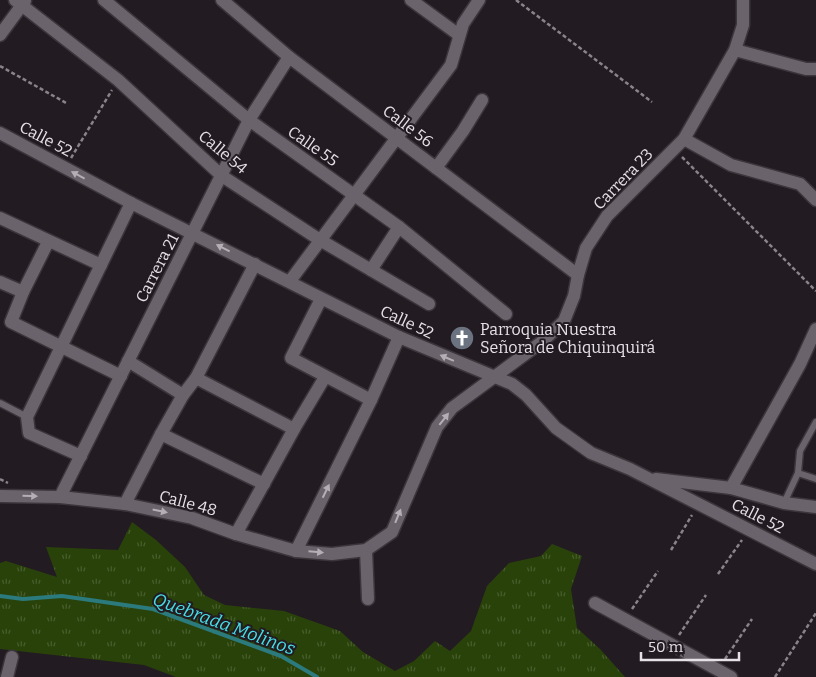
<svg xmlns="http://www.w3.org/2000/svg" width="816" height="677" viewBox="0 0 816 677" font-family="Bitter,serif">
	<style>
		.grass { fill: url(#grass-tufts) }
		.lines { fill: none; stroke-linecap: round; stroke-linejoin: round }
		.stream { stroke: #2b7a7d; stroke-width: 4 }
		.lane-casing { stroke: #3b363b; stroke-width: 9 }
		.street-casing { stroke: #3b363b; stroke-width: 15 }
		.path { stroke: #8a848a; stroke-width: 2.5; stroke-dasharray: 4 2.5; stroke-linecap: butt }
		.lane { stroke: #6b636b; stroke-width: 6 }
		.street { stroke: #6b636b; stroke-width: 12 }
		.oneway { fill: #b5afb5 }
		.labels { text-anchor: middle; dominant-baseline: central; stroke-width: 4; stroke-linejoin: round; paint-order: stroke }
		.street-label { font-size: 16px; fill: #e6e1e6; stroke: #221b22 }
		.poi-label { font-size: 16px; fill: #e6e1e6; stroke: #221b22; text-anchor: start }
		.water-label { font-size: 18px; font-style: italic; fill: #47dee5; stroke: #221b22 }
	</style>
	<defs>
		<pattern id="grass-tufts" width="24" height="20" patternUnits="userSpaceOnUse" patternTransform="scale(1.25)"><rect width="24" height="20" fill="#294209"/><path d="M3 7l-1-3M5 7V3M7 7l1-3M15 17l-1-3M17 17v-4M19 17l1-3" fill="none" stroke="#485d2d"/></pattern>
	</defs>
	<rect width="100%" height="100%" fill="#221b22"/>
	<path class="grass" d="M132,522L156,540L185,567L204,595L225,605L284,611L340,631L363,652L395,671L414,661L435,641L450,651L471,631L487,586L509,563L541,556L552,544L582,556L571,589L577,628L600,649L625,677H176L144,665L0,649V563L6,561L57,577L46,547L118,550Z"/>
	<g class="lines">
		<path class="stream" d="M0,596L23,599L62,596L153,609L281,656L317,677"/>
		<g class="lane-casing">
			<g id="lane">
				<path d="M0,403L27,417"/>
				<path d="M798,473L816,479"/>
				<path d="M784,503L798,473L800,451L816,422"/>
			</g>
		</g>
		<g class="street-casing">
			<g id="street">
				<path d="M15,0L118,80L222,176L320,240L429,304"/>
				<path d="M104,0L249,120L399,227L506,314"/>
				<path d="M222,0L289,57L578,275"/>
				<path d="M411,0L459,35"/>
				<path d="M0,35L25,1"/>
				<path d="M735,50L806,69H816"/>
				<path d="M0,133L131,203L399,337L512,384L526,395L556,428L591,453L630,469L816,564"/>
				<path d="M684,139L731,165L800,184L816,200"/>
				<path d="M436,168L463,131L482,100"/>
				<path d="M0,218L101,265"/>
				<path d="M48,242L23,292L11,322L121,376"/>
				<path d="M371,270L399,227"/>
				<path d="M290,281L451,65L463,24L479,0"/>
				<path d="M0,282L23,292"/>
				<path d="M321,299L291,358L371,400"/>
				<path d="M128,361L183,395"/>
				<path d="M196,378L294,429"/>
				<path d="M161,434L264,484"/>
				<path d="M81,456L29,433L27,417L131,203"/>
				<path d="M656,479L731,488L784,503L816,507"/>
				<path d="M731,488L800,364L816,329"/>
				<path d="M0,496L60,497L125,504L192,518L236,534L296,551L332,554L366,550L392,532L437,427L452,408L543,341L564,321L574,296L578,275L586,248L607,216L684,139L735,50L743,25V0"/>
				<path d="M60,497L249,120L289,57"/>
				<path d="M125,504L161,434L183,395L196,378L255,264"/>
				<path d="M236,534L294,429L325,377"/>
				<path d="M366,550L368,599"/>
				<path d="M296,551L371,400L399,337"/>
				<path d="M595,603L731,677"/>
				<path d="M7,677L12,657"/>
			</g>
		</g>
		<g class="path">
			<path d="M516,0L652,102"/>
			<path d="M0,66L68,104"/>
			<path d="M682,157L816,291"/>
			<path d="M71,158L112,90"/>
			<path d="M0,479L8,483"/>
			<path d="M671,550L692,515"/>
			<path d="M718,574L742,540"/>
			<path d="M632,609L658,571"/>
			<path d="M679,635L706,595"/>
			<path d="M725,659L752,619"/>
			<path d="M775,677L816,613"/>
		</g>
		<use href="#lane" class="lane"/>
		<use href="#street" class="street"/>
	</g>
	<defs><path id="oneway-solid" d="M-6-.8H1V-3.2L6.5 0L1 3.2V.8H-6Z" transform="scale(1.25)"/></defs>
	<g class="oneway">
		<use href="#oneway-solid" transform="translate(78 175) rotate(-152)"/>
		<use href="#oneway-solid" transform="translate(223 248) rotate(-153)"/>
		<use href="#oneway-solid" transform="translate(447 358) rotate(-157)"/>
		<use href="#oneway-solid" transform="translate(444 419) rotate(-52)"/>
		<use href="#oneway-solid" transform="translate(326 491) rotate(-64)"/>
		<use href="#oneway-solid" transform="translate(30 496) rotate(1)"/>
		<use href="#oneway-solid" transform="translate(160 511) rotate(12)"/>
		<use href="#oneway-solid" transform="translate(398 516) rotate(-68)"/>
		<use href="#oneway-solid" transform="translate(316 552) rotate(5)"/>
	</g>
	<defs>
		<g id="church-disc" transform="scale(1.25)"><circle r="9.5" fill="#6b7280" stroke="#221b22"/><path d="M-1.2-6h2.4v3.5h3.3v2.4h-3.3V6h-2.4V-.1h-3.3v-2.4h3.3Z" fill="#fff"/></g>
	</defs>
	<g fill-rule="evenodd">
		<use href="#church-disc" x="462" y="338"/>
	</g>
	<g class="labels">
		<g class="street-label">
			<text transform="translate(408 126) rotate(37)">Calle 56</text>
			<text transform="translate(46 139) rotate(28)">Calle 52</text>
			<text transform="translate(313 146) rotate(35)">Calle 55</text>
			<text transform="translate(223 152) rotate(40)">Calle 54</text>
			<text transform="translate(623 179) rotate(-46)">Carrera 23</text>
			<text transform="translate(157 268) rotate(-63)">Carrera 21</text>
			<text transform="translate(407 322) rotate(25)">Calle 52</text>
			<text transform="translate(188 503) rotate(15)">Calle 48</text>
			<text transform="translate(758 516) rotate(27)">Calle 52</text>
		</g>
		<g class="poi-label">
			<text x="480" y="329">Parroquia Nuestra<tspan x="480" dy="18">Señora de Chiquinquirá</tspan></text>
		</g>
		<g class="water-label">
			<text transform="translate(224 624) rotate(20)">Quebrada Molinos</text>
		</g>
	</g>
	<path d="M641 652v8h98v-8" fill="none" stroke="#e6e1e6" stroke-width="2.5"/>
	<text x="648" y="652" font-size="15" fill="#e6e1e6" stroke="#221b22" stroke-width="4" paint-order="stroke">50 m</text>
</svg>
